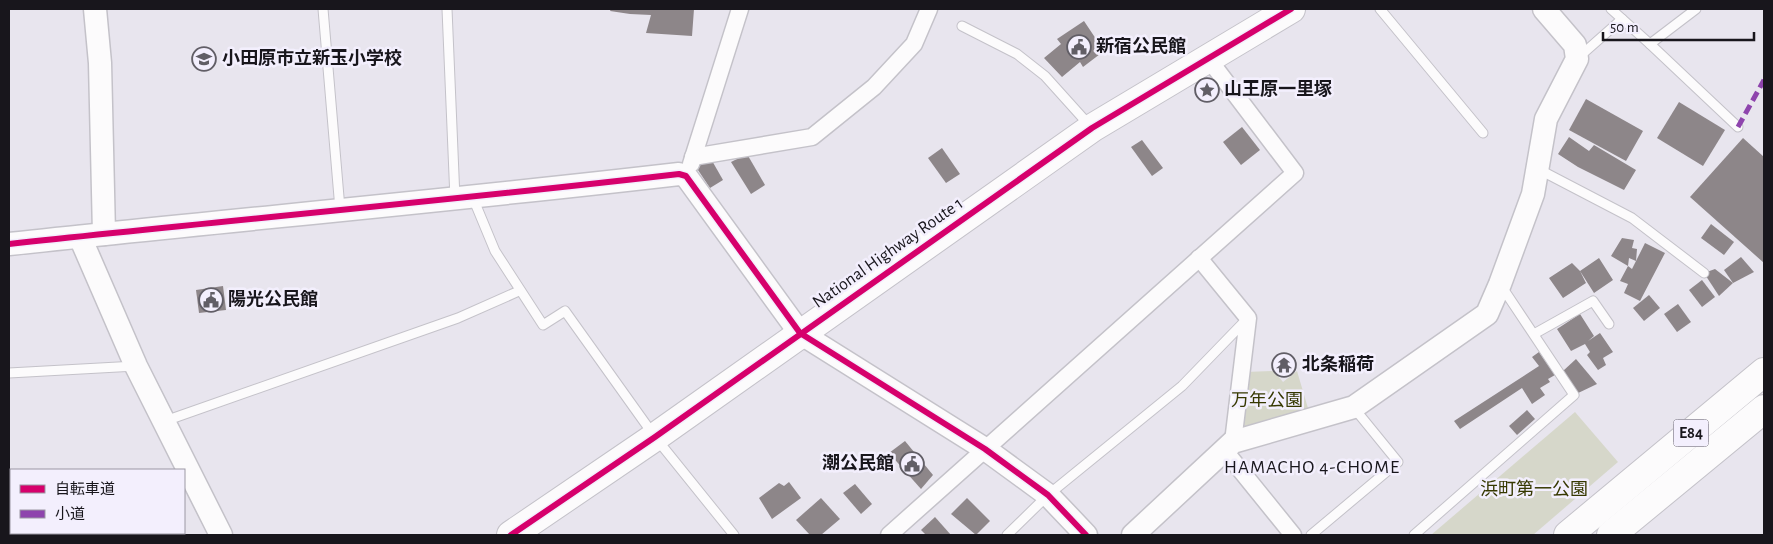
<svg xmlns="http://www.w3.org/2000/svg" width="1773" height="544" viewBox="0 0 1773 544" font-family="'Alegreya Sans','Noto Sans JP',sans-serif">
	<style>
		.green { fill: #d6d7ca }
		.building { fill: #8d8689 }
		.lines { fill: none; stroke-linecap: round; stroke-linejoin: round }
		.lane-casing { stroke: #c4c2c9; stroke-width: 11 }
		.street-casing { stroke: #c4c2c9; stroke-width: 19 }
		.secondary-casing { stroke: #c4c2c9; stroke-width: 25 }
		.highway-casing { stroke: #c4c2c9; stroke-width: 30 }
		.lane { stroke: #fcfbfc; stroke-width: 9 }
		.street { stroke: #fcfbfc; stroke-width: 16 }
		.secondary { stroke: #fcfbfc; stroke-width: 22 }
		.highway { stroke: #fcfbfc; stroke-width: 28 }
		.quiet { stroke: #8e44ad; stroke-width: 5; stroke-dasharray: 10 5; stroke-linecap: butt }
		.cycleway-casing { stroke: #f3effd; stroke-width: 9 }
		.cycleway { stroke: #d6006c; stroke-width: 6 }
		.labels { text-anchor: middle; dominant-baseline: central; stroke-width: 5; stroke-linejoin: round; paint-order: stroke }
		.shield { fill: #f3effd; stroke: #5a5760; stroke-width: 1 }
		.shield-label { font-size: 16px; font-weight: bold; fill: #18161c }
		.poi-label { font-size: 18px; font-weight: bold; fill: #18161c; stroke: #f3effd; text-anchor: start }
		.street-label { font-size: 18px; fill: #18161c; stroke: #f3effd }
		.park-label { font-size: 18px; fill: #363800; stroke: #f3effd }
		.neighbourhood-label { font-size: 19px; letter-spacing: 1px; fill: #18161c; stroke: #f3effd }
	</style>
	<rect width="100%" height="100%" fill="#e8e5ee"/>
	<g class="green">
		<path d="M1274,371L1283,382L1297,371L1310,415L1238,436L1245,372Z"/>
		<path d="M1575,412L1618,462L1533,535H1431Z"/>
	</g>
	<g class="building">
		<path d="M611,9H694L692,36L646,33L651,15L630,14L610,11Z"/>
		<path d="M1084,21L1104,51L1083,67L1080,62L1062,77L1044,58L1061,44L1057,39Z"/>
		<path d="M1586,99L1643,131L1626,161L1569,130Z"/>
		<path d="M1679,102L1725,130L1703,166L1657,138Z"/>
		<path d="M1242,127L1260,150L1241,165L1223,142Z"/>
		<path d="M1569,137L1589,151L1594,145L1636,170L1624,190L1578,167L1558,154Z"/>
		<path d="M1743,138L1764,157V263L1690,197Z"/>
		<path d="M1142,140L1163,168L1152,176L1131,147Z"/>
		<path d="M942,148L960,174L946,183L928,158Z"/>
		<path d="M747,154L765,185L751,194L731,162Z"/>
		<path d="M711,159L723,180L710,188L694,164Z"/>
		<path d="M1711,224L1734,242L1724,255L1701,238Z"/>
		<path d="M1622,238L1634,240L1632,248L1637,249L1636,261L1629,258L1628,266L1611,256Z"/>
		<path d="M1645,243L1665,253L1640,301L1624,293L1628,284L1620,281L1628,266L1632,269Z"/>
		<path d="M1741,257L1754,272L1733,283L1724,270Z"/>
		<path d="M1599,258L1613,280L1594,293L1580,271L1586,283L1563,298L1549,278L1572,263L1580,271Z"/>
		<path d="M1715,269L1733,283L1719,296L1704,273Z"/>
		<path d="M1702,280L1715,297L1702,307L1689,290Z"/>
		<path d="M223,286L226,310L199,313L196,290Z"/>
		<path d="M1649,295L1660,308L1644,321L1633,308Z"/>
		<path d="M1678,304L1691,322L1677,332L1664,314Z"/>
		<path d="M1580,314L1594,336L1588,341L1600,333L1613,352L1603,358L1606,365L1598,370L1587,355L1590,352L1585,344L1571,351L1557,329Z"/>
		<path d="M1539,352L1555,375L1548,379L1550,382L1540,388L1545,395L1532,404L1522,388L1460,429L1454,421L1539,366L1532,357Z"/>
		<path d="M1285,353L1295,367L1284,377L1273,363Z"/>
		<path d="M1576,359L1597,384L1574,395L1563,371Z"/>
		<path d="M1527,410L1535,419L1517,435L1509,426Z"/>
		<path d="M905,441L933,475L921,489L889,453Z"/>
		<path d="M789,482L801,498L772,519L759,498L779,483L784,486Z"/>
		<path d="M855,484L872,504L861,514L843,493Z"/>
		<path d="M821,498L840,519L821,535H810L796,520Z"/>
		<path d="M967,498L990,521L976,535L951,514Z"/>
		<path d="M935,517L951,535H926L921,530Z"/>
	</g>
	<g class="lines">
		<g class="lane-casing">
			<g id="lane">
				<path d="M323,9L340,209"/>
				<path d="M447,9L455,199"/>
				<path d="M1380,9L1483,133"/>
				<path d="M1611,9L1650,44L1696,9"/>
				<path d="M962,26L1017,54L1045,76L1090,126"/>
				<path d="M1650,44L1738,127"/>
				<path d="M1579,57L1622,19"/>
				<path d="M1538,169L1632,218L1704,273"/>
				<path d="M473,198L495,251L543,325L565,311L655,437L734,535"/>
				<path d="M1534,334L1593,301L1609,324"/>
				<path d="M9,373L136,366"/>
				<path d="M165,421L458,318L519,291"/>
				<path d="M1007,535L1048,495L1182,386L1246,320"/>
				<path d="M1311,535L1398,462L1354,408"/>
				<path d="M1414,535L1574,395L1502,287"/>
			</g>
		</g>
		<g class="street-casing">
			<g id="street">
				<path d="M693,157L812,137L874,87L914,44L929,9"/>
				<path d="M691,164L740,9"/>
				<path d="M1199,258L1248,318L1233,442"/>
				<path d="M1225,451L1293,535"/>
				<path d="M889,535L1295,173L1207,57"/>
			</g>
		</g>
		<g class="secondary-casing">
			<g id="secondary">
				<path d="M95,9L100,63L104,234"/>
				<path d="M80,237L136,366L221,535"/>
				<path d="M9,244C232,220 456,200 679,174L686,176L800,333L985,449L1048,495L1086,535"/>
				<path d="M1133,535L1233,442L1354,407L1487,314L1500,284L1533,194L1546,119L1577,59L1575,45L1544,9"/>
			</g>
		</g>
		<g class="highway-casing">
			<g id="highway">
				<path d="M511,535L655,437L1092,128L1291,9"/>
				<path d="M1568,535L1764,372"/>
				<path d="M1611,535L1764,409"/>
			</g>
		</g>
		<use href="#lane" class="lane"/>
		<use href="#street" class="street"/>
		<use href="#secondary" class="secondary"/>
		<use href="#highway" class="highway"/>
		<g class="quiet">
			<path d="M1738,127L1764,80"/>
			<path d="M9,508L11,509"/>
			<path d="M138,533L141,535"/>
		</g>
		<g class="cycleway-casing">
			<g id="cycleway">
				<path d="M9,244C232,220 456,200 679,174L686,176L800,333L985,449L1048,495L1086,535"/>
				<path d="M511,535L655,437L1092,128L1291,9"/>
			</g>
		</g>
		<use href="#cycleway" class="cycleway"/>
	</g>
	<defs>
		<g id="civic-ring" transform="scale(1.25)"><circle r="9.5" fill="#f3effd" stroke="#615e66" stroke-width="1.5"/><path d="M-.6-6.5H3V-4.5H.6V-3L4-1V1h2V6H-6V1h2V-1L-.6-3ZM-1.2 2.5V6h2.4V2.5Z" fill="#615e66"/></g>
		<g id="school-ring" transform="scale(1.25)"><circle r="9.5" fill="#f3effd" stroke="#615e66" stroke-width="1.5"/><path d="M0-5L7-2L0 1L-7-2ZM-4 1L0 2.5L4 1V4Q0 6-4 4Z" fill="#615e66"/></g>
		<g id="sight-ring" transform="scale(1.25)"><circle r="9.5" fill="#f3effd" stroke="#615e66" stroke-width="1.5"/><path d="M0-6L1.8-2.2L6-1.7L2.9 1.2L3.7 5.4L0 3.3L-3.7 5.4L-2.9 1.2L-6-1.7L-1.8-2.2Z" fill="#615e66"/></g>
		<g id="temple-ring" transform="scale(1.25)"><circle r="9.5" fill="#f3effd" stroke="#615e66" stroke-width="1.5"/><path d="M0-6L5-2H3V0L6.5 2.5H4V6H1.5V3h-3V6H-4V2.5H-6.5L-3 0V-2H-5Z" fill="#615e66"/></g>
	</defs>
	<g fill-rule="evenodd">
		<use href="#civic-ring" x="1079" y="47"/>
		<use href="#school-ring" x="204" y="59"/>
		<use href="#sight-ring" x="1207" y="90"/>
		<use href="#civic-ring" x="211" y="300"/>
		<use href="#temple-ring" x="1284" y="365"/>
		<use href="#civic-ring" x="912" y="464"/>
	</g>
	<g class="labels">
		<rect class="shield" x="1673.5" y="419.5" width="35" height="27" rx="4"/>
		<g class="shield-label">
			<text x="1691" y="433">E84</text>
		</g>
		<g class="poi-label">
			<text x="1096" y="47">新宿公民館</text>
			<text x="222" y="59">小田原市立新玉小学校</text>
			<text x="1224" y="90">山王原一里塚</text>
			<text x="228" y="300">陽光公民館</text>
			<text x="1302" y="365">北条稲荷</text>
			<text x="894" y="464" text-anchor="end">潮公民館</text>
		</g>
		<g class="street-label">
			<text transform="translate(888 253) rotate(-35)">National Highway Route 1</text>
		</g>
		<g class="park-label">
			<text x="1267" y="401">万年公園</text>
			<text x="1534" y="490">浜町第一公園</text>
		</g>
		<g class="neighbourhood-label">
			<text x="1312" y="467">HAMACHO 4-CHOME</text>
		</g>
	</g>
	<rect width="1773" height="544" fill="none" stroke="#18161c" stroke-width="20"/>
	<rect x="10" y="469" width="175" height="65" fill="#f3effd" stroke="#9b98a3"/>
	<rect x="20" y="485" width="25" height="8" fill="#d6006c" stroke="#9b98a3"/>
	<text x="55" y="494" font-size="15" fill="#18161c">自転車道</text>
	<rect x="20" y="510" width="25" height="8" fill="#8e44ad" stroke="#9b98a3"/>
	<text x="55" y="519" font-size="15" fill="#18161c">小道</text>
	<path d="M1603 32v8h151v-8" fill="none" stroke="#18161c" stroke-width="2.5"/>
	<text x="1610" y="32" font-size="15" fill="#18161c" stroke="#f3effd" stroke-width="4" paint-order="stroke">50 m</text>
</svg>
